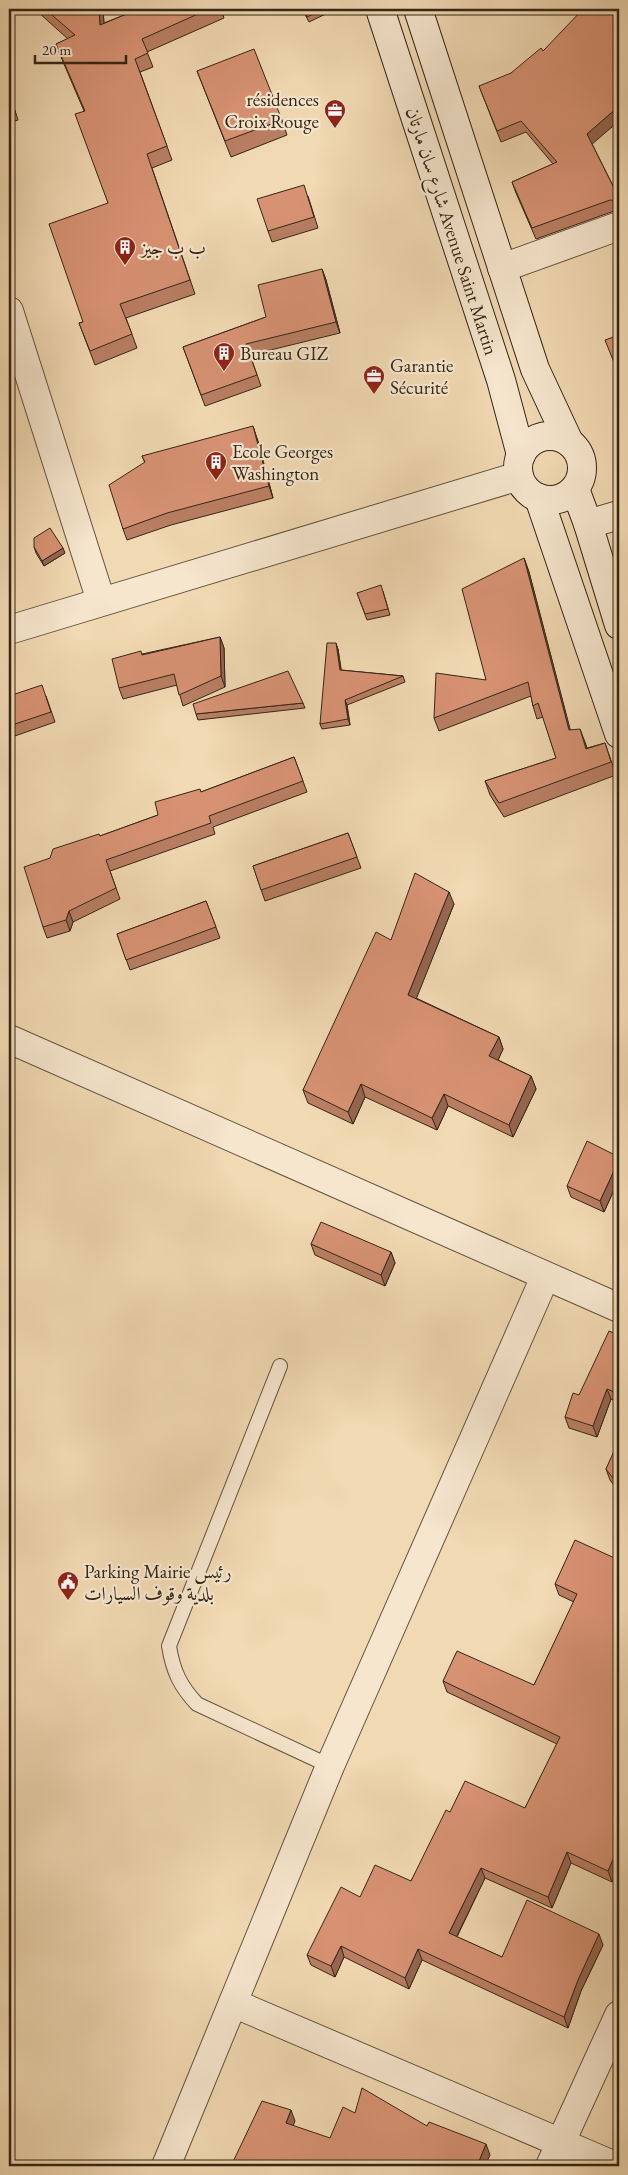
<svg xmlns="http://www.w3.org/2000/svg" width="628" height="2175" viewBox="0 0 628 2175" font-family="'EB Garamond',Amiri,serif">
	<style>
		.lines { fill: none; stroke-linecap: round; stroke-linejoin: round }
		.lane-casing { stroke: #63533d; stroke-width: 16 }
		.street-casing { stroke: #63533d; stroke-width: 30 }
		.secondary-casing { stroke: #342616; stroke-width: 30 }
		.lane { stroke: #f6e6ce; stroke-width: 14 }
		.street { stroke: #f6e6ce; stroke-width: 28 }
		.secondary { stroke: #f6e6ce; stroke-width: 28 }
		.wall { fill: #b97e63; stroke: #342616 }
		.shaded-wall { fill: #966650; stroke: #342616 }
		.building { fill: #d79273; stroke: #342616 }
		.labels { text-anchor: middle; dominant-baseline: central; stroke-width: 4.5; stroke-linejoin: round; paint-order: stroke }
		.poi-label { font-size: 19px; fill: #342616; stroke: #f6e6ce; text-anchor: start }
		.street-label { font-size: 19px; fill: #342616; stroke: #f6e6ce }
	</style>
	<rect width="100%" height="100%" fill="#f1d9b3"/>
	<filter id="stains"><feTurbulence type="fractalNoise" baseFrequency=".004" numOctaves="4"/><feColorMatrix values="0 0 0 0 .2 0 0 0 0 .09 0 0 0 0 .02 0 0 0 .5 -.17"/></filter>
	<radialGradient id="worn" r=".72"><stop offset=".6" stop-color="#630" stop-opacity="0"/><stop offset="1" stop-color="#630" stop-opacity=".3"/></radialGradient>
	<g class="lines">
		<g class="lane-casing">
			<path id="lane" d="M280,1366L169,1646C173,1671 180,1686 197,1704L330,1766"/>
		</g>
		<g class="street-casing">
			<g id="street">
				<path d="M502,268L619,226"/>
				<path d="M9,311L101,601"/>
				<path d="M588,524L619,515"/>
				<path d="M9,630L519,476"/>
				<path d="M9,1039L619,1308"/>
				<path d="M233,2003L615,2166"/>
				<path d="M166,2166L330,1766L545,1277"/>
				<path d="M550,2166L619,2015"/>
			</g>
		</g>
		<g class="secondary-casing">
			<g id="secondary">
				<path d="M380,9L501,380L521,455"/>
				<path d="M418,9L535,369L569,442"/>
				<circle cx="550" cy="468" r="32"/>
				<path d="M575,489L588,524L619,625"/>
				<path d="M539,498L619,734"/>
			</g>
		</g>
		<use href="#lane" class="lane"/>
		<use href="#street" class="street"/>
		<use href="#secondary" class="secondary"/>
	</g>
	<g class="wall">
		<path d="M37,9H103L104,23L139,9H221L224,18L147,52L153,67L140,72L172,160L152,168L195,294L126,318L137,348L95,365L79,323L83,322L108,203L84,111L61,57L56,44L68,39L38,12Z"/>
		<path d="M302,9H334V10L309,22Z"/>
		<path d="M197,71L282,120L287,135L231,157Z"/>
		<path d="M479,86L592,144L619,198V212L614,211L536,239L516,193L512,182L553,164L526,132L501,142Z"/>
		<path d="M9,92L18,120L9,123Z"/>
		<path d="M308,196L318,228L272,242L268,231Z"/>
		<path d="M322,269L326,280L340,333L250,355L261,386L205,406L183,347L266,317Z"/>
		<path d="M9,376L14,390L9,393Z"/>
		<path d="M257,438L273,498L171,525L127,540L123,529L145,463L142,456Z"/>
		<path d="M34,547L65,553L44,566L36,553Z"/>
		<path d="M524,558L529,572L570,730L585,742L587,748L605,743L616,775L504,817L490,795L485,781L556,758L543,717L537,719L533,706L531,696L439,731L434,718L486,680Z"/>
		<path d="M383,591L390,615L367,620L357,593Z"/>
		<path d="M220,637L224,648L225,687L183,706L177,685L123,699L119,688L142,654Z"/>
		<path d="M338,649L341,670L403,676L405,682L347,705L350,725L322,729L320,724Z"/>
		<path d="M9,696H46L55,722L9,738Z"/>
		<path d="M303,703L305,708L198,720L196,714Z"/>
		<path d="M294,757L307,792L213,827L215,834L110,871L120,899L73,922L70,931L47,938L43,927L50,858L100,836L158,815L201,792Z"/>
		<path d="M9,788L13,804L9,805Z"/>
		<path d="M348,833L361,868L265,901L253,866Z"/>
		<path d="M206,901L220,938L130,970L117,934Z"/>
		<path d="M454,904L416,998L499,1037L503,1049L498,1060L531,1076L536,1089L513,1137L448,1106L437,1130L365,1097L353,1124L308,1103L303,1090L391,940Z"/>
		<path d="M619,1157V1179L604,1212L571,1197L567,1186Z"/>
		<path d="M311,1244L391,1252L395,1263L385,1286L315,1255Z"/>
		<path d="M619,1335V1403L611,1399L597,1437L569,1428L565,1417Z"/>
		<path d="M619,1443V1492L610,1480L606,1469Z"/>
		<path d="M619,1560V1864L612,1882L571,1863L552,1908L485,1878L457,1937L502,1957L603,1945L581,1991L568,2028L422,1960L409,1989L344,1957L335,1977L311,1965L307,1955L360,1897L411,1881L450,1812L525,1808L557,1744L447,1692L443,1681L534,1685L574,1602L559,1595L555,1584Z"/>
	</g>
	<g class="shaded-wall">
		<path d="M99,9H103L105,39L100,25Z"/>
		<path d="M619,106V121L591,145L587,134Z"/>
		<path d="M322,269L326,280L340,333L336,322Z"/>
		<path d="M253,426L257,438L273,498L269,486Z"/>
		<path d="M63,548L65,553L44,566L42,561Z"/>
		<path d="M524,558L529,572L574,744L569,730Z"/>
		<path d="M220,637L224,648L225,687L221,676Z"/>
		<path d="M336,643L338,649L342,675L340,670Z"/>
		<path d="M345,700L347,705L350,725L348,719Z"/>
		<path d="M580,729L585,742L590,762L586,749Z"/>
		<path d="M449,892L454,904L413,1007L408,995Z"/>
		<path d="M69,911L73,922L70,931L66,920Z"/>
		<path d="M499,1037L503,1049L494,1069L489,1056Z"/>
		<path d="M531,1076L536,1089L513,1137L509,1125Z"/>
		<path d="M361,1084L365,1097L353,1124L348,1112Z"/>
		<path d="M444,1094L448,1106L437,1130L432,1118Z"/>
		<path d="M619,1160V1179L604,1212L600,1201Z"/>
		<path d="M391,1252L395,1263L385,1286L381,1275Z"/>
		<path d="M607,1389L611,1399L597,1437L593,1426Z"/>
		<path d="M619,1729V1749L614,1741Z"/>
		<path d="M619,1845V1864L612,1882L608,1871Z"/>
		<path d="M567,1852L571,1863L552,1908L548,1897Z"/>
		<path d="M481,1868L485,1878L453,1944L449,1933Z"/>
		<path d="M599,1934L603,1945L581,1991L568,2028L564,2017L578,1980Z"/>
		<path d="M341,1946L344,1957L335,1977L331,1966Z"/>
		<path d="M418,1949L422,1960L409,1989L405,1978Z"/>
		<path d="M291,2110L295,2121L290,2134L286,2123Z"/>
		<path d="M486,2144L490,2155L485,2166H477Z"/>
	</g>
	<g class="building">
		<path d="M45,9H99L100,25L139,9H209L142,39L148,53L135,59L167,146L147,154L190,280L120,304L132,334L90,351L79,323L83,322L49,224L108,203L75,114L85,111L56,44L75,35Z"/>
		<path d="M303,9H323L307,17Z"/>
		<path d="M583,9H619V106L587,134L619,198V201L610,200L532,228L512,182L557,162L521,121L497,131L479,86L511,73L541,48L543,51Z"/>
		<path d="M254,49L282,120L225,141L197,71Z"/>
		<path d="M9,93L16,114L9,117Z"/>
		<path d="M304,185L314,217L268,231L257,199Z"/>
		<path d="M322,269L336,322L246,344L257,375L201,395L183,347L266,317L258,285Z"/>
		<path d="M619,335V375L605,340Z"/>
		<path d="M253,426L269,486L167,513L123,529L109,485L145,462L142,456Z"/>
		<path d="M50,528L63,548L42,561L34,547V538Z"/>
		<path d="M524,558L569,730L580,729L586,749L605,743L611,762L499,803L485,781L556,758L538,703L533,706L528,682L434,718L436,673L486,680L462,589Z"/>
		<path d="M381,585L388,609L365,614L357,593Z"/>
		<path d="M220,637L221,676L179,695L174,674L119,688L112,659L141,651L142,655Z"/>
		<path d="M327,643H336L340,670L403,676L345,700L348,719L320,724Z"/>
		<path d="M288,671L303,703L196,714L193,704Z"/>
		<path d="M42,685L51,712L9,726V696Z"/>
		<path d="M294,757L303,781L209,816L211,823L106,860L116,888L69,911L66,920L43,927L24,867L50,858L53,849L99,834L100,836L158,815L155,802L200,789L201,792Z"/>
		<path d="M348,833L357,857L261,890L253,866Z"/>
		<path d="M415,873L449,892L408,995L499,1037L489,1056L531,1076L509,1125L444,1094L432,1118L361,1084L348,1112L303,1090L376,932L391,940Z"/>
		<path d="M206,901L216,927L126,960L117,934Z"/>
		<path d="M587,1141L619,1157V1160L600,1201L567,1186Z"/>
		<path d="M321,1222L391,1252L381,1275L311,1244Z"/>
		<path d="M609,1331L619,1335V1394L607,1389L593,1426L565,1417L573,1393L579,1395Z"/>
		<path d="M618,1442L619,1443V1486L606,1469Z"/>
		<path d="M575,1540L619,1560V1729L614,1741L619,1744V1845L608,1871L567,1852L548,1897L481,1868L449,1933L502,1957L527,1900L599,1934L578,1980L564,2017L418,1949L405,1978L341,1946L331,1966L307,1955L341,1887L360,1897L375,1865L411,1881L446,1810L450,1812L465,1781L525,1808L560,1737L443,1681L457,1651L534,1685L577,1594L555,1584Z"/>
		<path d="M362,2088L427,2126L429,2122L486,2144L477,2166H231L262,2101L291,2110L286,2123L330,2138L343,2107L355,2113Z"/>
	</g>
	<defs>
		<g id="office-pin" transform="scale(1.125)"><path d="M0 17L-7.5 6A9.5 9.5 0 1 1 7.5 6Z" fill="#8f2418" stroke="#f6e6ce"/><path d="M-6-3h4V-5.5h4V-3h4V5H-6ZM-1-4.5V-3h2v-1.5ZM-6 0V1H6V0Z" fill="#fff"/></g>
		<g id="building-pin" transform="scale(1.125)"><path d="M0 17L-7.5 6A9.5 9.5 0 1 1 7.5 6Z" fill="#8f2418" stroke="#f6e6ce"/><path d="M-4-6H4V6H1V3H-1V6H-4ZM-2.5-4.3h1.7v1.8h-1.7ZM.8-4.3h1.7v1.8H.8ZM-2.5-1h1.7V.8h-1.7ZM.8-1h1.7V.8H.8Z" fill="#fff"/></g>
		<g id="civic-pin" transform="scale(1.125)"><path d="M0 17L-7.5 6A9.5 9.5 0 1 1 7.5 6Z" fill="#8f2418" stroke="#f6e6ce"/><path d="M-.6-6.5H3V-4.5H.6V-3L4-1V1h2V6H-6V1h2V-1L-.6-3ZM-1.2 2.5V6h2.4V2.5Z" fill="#fff"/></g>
	</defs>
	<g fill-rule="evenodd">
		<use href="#office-pin" x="335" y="110"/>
		<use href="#building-pin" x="125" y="247"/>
		<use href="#building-pin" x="224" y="353"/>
		<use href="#office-pin" x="374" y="376"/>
		<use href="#building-pin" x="216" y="462"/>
		<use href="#civic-pin" x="68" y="1582"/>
	</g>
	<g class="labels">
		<g class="poi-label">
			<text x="319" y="99" text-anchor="end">résidences<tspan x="319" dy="22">Croix Rouge</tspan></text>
			<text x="141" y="247">ب ب جيز</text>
			<text x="240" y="353">Bureau GIZ</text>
			<text x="390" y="365">Garantie<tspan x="390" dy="22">Sécurité</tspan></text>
			<text x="232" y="451">Ecole Georges<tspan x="232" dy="22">Washington</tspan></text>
			<text x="84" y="1571">Parking Mairie رئيس<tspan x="84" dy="22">بلدية وقوف السيارات</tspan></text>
		</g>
		<g class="street-label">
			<text transform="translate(452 231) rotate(72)">شارع سان مارتان Avenue Saint Martin</text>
		</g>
	</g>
	<rect width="628" height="2175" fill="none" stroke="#f1d9b3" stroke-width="30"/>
	<rect x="10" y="10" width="608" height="2155" fill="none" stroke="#342616" stroke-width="2.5"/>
	<rect x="15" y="15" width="598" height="2145" fill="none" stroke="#342616"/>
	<path d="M35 55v8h91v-8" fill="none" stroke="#342616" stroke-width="2.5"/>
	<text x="42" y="55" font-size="15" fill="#342616" stroke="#f6e6ce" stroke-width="4" paint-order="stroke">20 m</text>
	<rect width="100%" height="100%" filter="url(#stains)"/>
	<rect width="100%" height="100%" fill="url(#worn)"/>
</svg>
